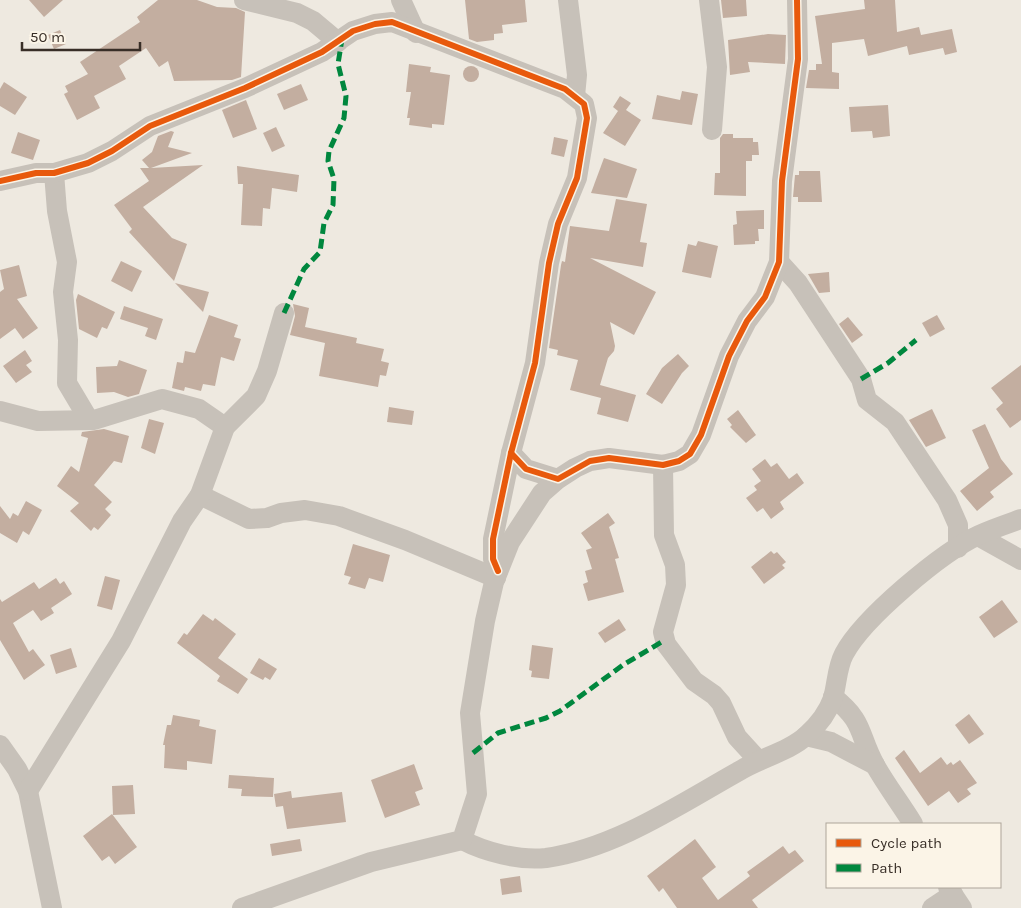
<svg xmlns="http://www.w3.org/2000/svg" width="1021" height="908" viewBox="0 0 1021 908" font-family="Karla,sans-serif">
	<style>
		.building { fill: #c3aea0 }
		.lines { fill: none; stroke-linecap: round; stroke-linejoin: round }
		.minor { stroke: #c7c1b9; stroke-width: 20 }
		.quiet { stroke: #00873e; stroke-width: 5; stroke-dasharray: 10 5; stroke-linecap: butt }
		.cycleway-casing { stroke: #fbf4e7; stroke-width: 9 }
		.cycleway { stroke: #e8590c; stroke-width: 6 }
	</style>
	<rect width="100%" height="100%" fill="#eee9e0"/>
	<g class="building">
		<path d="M29,0H63L44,17Z"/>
		<path d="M158,0H197L217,7L236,8L245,12L241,77L232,80L174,81L168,61L159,67L146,48L119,66L126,79L94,96L100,108L77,120L64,94L68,92L65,86L88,74L80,62L140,22L137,17Z"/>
		<path d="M465,0H525L527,22L502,25L503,33L494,34V40L477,42L469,39Z"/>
		<path d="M721,0H746L747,16L723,18Z"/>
		<path d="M864,0H895L897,32L919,27L921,35L952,29L957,52L945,55L943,48L909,55L907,46L868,56L864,39L832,43V72L839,73V89L806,88L809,70H816V64H822L815,16L865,9Z"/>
		<path d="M60,30L66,44L54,49L48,35Z"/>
		<path d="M768,34L786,35L785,64L748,62L750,72L730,75L728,40Z"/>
		<path d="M409,64L431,67L430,72L450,75L444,125L432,124V128L409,125L410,118H407L411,92H406Z"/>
		<circle cx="471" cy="74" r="8"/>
		<path d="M4,82L27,97L15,115L0,106V89Z"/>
		<path d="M301,84L308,100L284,110L277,94Z"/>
		<path d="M682,91L698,94L692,125L652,119L657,95L680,100Z"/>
		<path d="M620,96L631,103L626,110L641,120L625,146L603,133L618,111L613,107Z"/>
		<path d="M246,100L257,129L233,138L222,110Z"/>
		<path d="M888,105L890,136L873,138L872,131L851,132L849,107Z"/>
		<path d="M276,127L285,146L272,152L263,133Z"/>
		<path d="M171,131L174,132L168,147L192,153L151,168L203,165L143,207L172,238L187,244L174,281L129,232L132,229L114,205L149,181L140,168H149L142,160L152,152L158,136Z"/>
		<path d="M18,132L40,140L33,160L11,153Z"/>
		<path d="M723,134H733V138H753V142H758L759,155H752V161H746V196L714,195L715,173H720V138Z"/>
		<path d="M554,137L568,140L564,157L551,154Z"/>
		<path d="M604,158L637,169L627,198L591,193Z"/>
		<path d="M237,166L299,175L297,192L272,188L270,209L263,208L262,226L241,225L243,184H238Z"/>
		<path d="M799,171H820L822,202H798V197H793L795,175H799Z"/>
		<path d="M616,199L647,204L640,242L647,243L643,267L590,258L656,292L634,335L610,322L615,346L614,351L608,358L600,385L636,395L628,422L597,414L601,398L570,390L578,360L557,355L558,350L549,348L561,265L562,261L565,262L570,226L609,231Z"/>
		<path d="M764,210V229H758L759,241H755V244L734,245L733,225L737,224L736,211Z"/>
		<path d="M698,241L718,246L711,278L682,272L688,244L696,246Z"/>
		<path d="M121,261L142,271L132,292L111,281Z"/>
		<path d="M19,265L27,296L17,299L38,328L23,339L15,328L0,339V292L4,289L0,270Z"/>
		<path d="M829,272L830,292L819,293L808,274Z"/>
		<path d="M175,283L209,292L203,312Z"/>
		<path d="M78,294L115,312L107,329L102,327L97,338L79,329L76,300Z"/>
		<path d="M293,304L309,308L305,327L357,338L356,343L384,349L381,361L389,363L386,376L380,375L378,387L319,376L325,343L290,335L295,316Z"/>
		<path d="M124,306L163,319L156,340L145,336L148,328L120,319Z"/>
		<path d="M209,315L238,325L234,337L241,339L234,361L221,357L215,386L203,384L201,391L185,387L184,391L172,388L177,362L183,363L185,351L195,353Z"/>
		<path d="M937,315L945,329L930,337L922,323Z"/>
		<path d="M848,317L863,335L852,343L839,324Z"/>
		<path d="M25,350L32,361L26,365L32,372L16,383L3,366Z"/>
		<path d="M678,354L689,366L682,373L662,404L646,394L662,368Z"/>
		<path d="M119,360L147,370L139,394L128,397L114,392L97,393L96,367L117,366Z"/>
		<path d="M1021,365V420L1010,428L996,409L1003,403L991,388Z"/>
		<path d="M389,407L414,411L412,425L387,422Z"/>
		<path d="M932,409L946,438L926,447L909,420Z"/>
		<path d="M738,410L756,435L746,443L730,427L732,425L727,419Z"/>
		<path d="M149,419L164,423L155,454L141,448Z"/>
		<path d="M985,424L1001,459L1013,474L990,492L994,497L977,511L960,491L989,468L972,430Z"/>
		<path d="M104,429L129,436L122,463L114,461L94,485L112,502L105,509L111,515L98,530L94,527L91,531L70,511L79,503L57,486L71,466L79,472L88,438L81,436L82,432Z"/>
		<path d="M765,459L771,467L777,463L789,479L797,473L804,483L780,502L784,509L771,519L763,508L757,512L746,498L757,490L754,486L761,481L752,469Z"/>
		<path d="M26,501L42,510L29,535L23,531L17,543L0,533V506L10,519L13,513L18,516Z"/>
		<path d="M608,513L615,523L609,527L619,558L615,559L624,592L588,601L583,584L588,582L585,571L592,569L586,550L592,548L581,533Z"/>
		<path d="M353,544L390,555L383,582L369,578L365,589L348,584L351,577L344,575Z"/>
		<path d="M771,551L774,554L777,552L786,562L782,565L785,568L764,584L751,567Z"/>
		<path d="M105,576L120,580L112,610L97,606Z"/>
		<path d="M56,578L60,584L64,581L72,594L51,608L54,613L41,621L33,610L13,623L29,652L33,649L45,665L24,680L0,640V599L2,602L34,582L39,589Z"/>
		<path d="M1002,600L1018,622L994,638L979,617Z"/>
		<path d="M203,614L213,621L215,618L236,634L218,658L248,679L238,694L217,681L220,676L177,643L184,633L187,635Z"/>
		<path d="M619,619L626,630L605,643L598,633Z"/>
		<path d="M532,645L553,648L549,679L531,677L532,671L529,670Z"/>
		<path d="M71,648L77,667L56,674L50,655Z"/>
		<path d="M259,658L277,669L270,680L265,677L263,680L250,673Z"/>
		<path d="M969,714L984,734L969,744L955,725Z"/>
		<path d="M173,715L200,720L199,726L216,730L212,764L187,761V770L164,768L165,745H163L167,725H171Z"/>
		<path d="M904,750L920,773L941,757L947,765L951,762L953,765L960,760L977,783L967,789L971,794L958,803L949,791L928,806L895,758Z"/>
		<path d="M414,764L423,789L415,792L420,805L385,818L371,780Z"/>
		<path d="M229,775L274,778L273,797L241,796L242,789L228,788Z"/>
		<path d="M133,785L135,814L113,815L112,786Z"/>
		<path d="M291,791L292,798L342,792L346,822L287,829L283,806L276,807L274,794Z"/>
		<path d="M112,814L137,847L115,864L109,856L102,861L83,836Z"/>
		<path d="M300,839L302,851L272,856L270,844Z"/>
		<path d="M695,839L716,867L702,878L718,900L750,876L747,872L783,846L789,854L795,850L804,861L752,900L758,908H677L663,888L659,892L647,876Z"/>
		<path d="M520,876L522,892L502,895L500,879Z"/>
	</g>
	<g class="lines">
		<g class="minor">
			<path d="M244,0L297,13L313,21L338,42"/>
			<path d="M401,0L416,33"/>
			<path d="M568,0L577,75L575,96"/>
			<path d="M709,0L717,67L712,130"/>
			<path d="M54,173L57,211L67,262L63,292L68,340L67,383L89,420"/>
			<path d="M0,181L36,173H54L88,163L112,151L150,126L245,88L322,52L353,31L375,24L392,22L565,89L584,104L587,118L577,178L558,224L549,263L535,363L511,453L493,539V559L498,571"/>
			<path d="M779,262L798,283L861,379L867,400L895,422L947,500L958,525V548"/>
			<path d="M0,411L38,421L94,420L162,399L199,409L225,427"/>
			<path d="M511,453L526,469L558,479"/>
			<path d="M663,465L664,535L675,565L676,585L663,632L666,644L694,681L714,695L721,703L737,737L758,760"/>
			<path d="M200,495L249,519L267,518L281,513L305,510L339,516L405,540L496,578"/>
			<path d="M978,536L1021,560"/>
			<path d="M833,697C865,722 858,734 875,765C886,785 901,804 913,824"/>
			<path d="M806,736L831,742L875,765"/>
			<path d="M0,745L17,769L28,791L52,908"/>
			<path d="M28,791L121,641L182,521L200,495L225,427L256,396L267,371L284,313"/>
			<path d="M462,840C485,852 519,861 546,858C616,848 680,804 741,770C761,758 790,751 807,735C818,725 828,712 833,698C837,684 837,667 844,654C863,618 942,552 979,535C992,529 1007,524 1021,519"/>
			<path d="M948,887L962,908"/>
			<path d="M242,908L371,862L462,840L477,794L470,713L485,621L494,582L510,542L542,493L558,479L575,468L590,461L609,458L663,465L679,461L690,454L701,435L729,356L747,321L765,297L779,262L782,181L798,59L797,0"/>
			<path d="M932,908L953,894"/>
		</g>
		<g class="quiet">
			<path d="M284,313L304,269L320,252L324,223L333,205L334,179L328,161L329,151L344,118L346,96L338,64L342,39"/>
			<path d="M861,379L888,363L916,340"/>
			<path d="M473,753L498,733L546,718L560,711L623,665L665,640"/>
		</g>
		<g class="cycleway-casing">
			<g id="cycleway">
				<path d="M0,181L36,173H54L88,163L112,151L150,126L245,88L322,52L353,31L375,24L392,22L565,89L584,104L587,118L577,178L558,224L549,263L535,363L511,453L493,539V559L498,571"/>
				<path d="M511,453L526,469L558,479L590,461L609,458L663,465L679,461L690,454L701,435L729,356L747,321L765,297L779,262L782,181L798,59L797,0"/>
			</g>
		</g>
		<use href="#cycleway" class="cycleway"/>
	</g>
	<rect x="826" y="823" width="175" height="65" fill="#fbf4e7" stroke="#ada59a"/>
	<rect x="836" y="839" width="25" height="8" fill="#e8590c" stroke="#ada59a"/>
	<text x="871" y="848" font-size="15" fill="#382e27">Cycle path</text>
	<rect x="836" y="864" width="25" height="8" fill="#00873e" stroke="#ada59a"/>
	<text x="871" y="873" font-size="15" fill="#382e27">Path</text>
	<path d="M22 42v8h118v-8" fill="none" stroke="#382e27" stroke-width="2.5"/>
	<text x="30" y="42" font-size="15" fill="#382e27" stroke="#fbf4e7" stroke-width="4" paint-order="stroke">50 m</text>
</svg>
